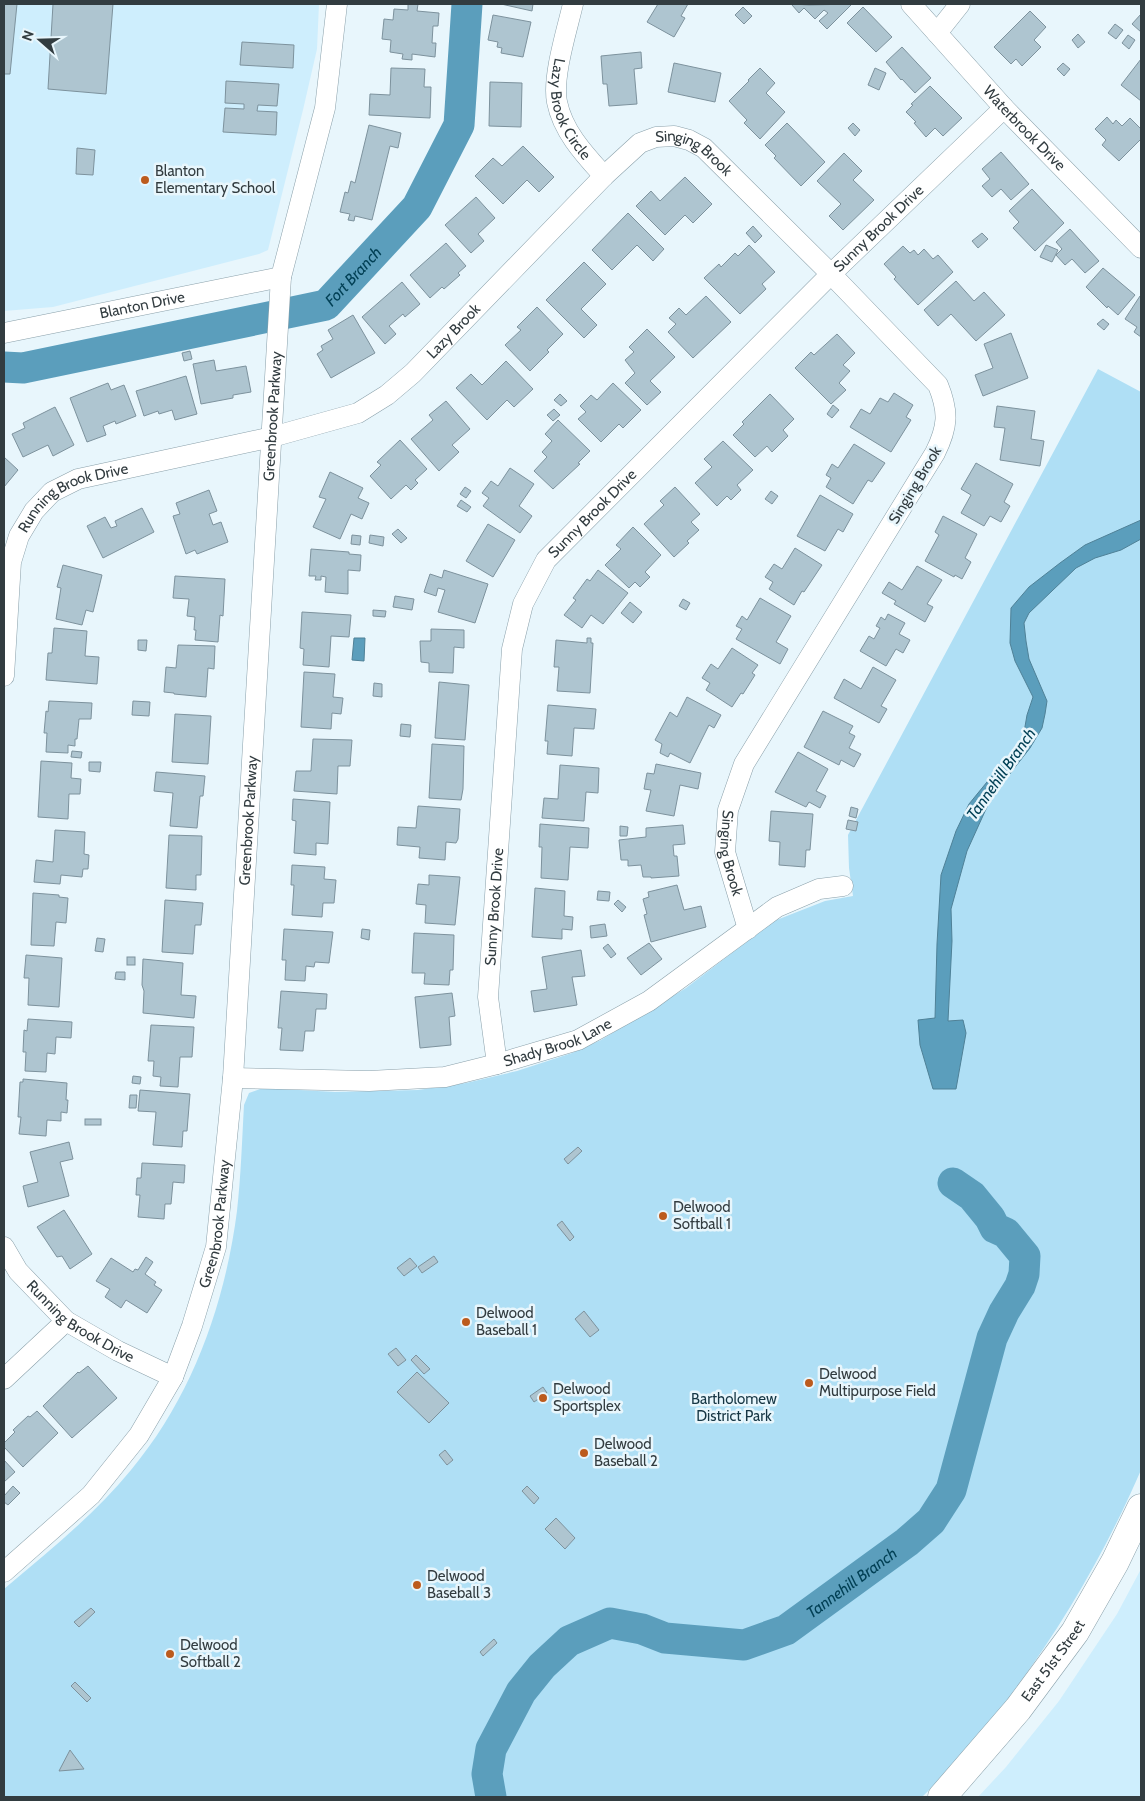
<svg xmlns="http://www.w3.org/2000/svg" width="1145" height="1801" viewBox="0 0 1145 1801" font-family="Cabin,sans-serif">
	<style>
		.built { fill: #ceeefd }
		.green { fill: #afdff5 }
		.water { fill: #5b9ebc; stroke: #4f8197 }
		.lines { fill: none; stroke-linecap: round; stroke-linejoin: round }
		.river { stroke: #5b9ebc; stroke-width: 31 }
		.building { fill: #aec5d0; stroke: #7d929d }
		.street-casing { stroke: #8aa0aa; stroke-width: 21 }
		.secondary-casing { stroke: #8aa0aa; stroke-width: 29 }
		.street { stroke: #fff; stroke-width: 20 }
		.secondary { stroke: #fff; stroke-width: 28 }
		.poi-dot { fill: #bc5b1d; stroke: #e8f6fc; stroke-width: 2 }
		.labels { text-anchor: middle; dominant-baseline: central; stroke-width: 5; stroke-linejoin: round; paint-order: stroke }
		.street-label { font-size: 15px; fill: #323c40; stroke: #e8f6fc }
		.poi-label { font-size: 15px; fill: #323c40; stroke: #e8f6fc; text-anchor: start }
		.park-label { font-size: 15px; fill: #163644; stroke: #e8f6fc }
		.water-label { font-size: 16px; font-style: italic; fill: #024055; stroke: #e8f6fc }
	</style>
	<rect width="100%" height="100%" fill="#e8f6fc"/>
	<g class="built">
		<path d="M4,4H319L317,49L303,110L268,250L259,254L53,307L4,311Z"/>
		<path d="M1141,1569V1797H978L1006,1767L1059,1701L1117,1614Z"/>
	</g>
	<path class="green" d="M1098,369L1141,392V1470C1092,1584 1012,1710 922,1797H4V1589C48,1552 94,1515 131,1470C192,1397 225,1304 237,1211C241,1176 242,1140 244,1105L249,1093L263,1088L335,1092L418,1090L466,1083L517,1071L572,1053L601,1040L686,988L774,921L825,901L853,896L849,868L848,835Z"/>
	<g class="water">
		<path d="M1141,520V539L1121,550L1095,558L1076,568L1029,613L1024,623L1026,641L1029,659L1047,701L1045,714L1042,728L1030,748L991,798L967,851L951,909L952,941L948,1021L963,1020L966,1033L956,1089H933L920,1045L918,1020L935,1018L937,944L941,875L956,831L969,804L1023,738L1027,715L1033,697L1015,661L1010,643L1011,608L1029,587L1060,563L1085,545Z"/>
		<path d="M354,638H365L364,661L352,660Z"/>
	</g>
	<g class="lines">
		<g class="river">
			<path id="s1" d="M4,367L23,368L326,305L417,207L459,125L467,4"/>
			<path id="s2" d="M491,1797L487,1774L491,1749L521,1692L542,1666L569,1641L610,1623L642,1629L665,1638L744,1645L786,1630L907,1542L931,1521L951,1490L992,1338L1004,1312L1020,1286L1024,1274L1025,1256L1006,1233L995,1228L990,1218L972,1196L953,1183"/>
		</g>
	</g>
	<g class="building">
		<path d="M4,4H17L10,74H4Z"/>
		<path d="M53,4H113L106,94L48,89Z"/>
		<path d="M408,4H418L417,11L439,13L438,26H433L432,43H436L435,57L412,54V60L402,59L403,54L390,52L391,40L382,39L384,19L393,20L394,9L408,10Z"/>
		<path d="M501,4H533L532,11Z"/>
		<path d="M658,4H688L681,16L685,18L674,37L647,22Z"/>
		<path d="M793,4L809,5L852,4L827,29L819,21L828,13L824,10L815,19L804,8L799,13L792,5Z"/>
		<path d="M743,7L752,16L744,24L735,15Z"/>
		<path d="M863,7L892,37L876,52L847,23Z"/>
		<path d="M1030,11L1046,27L1034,40L1041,47L1022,66L1016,59L1011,64L994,47Z"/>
		<path d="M1141,14V32L1132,24Z"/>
		<path d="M493,15L531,22L523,57L501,53L502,48L497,47L498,42L488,40Z"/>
		<path d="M1115,24L1123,30L1116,39L1108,33Z"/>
		<path d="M1078,34L1085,42L1078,48L1072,40Z"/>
		<path d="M1128,35L1135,40L1129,49L1122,43Z"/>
		<path d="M242,42L294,45L293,68L240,65Z"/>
		<path d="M902,47L931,78L915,93L902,79L901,80L886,62Z"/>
		<path d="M641,52L642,68L634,69L637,104L609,106L607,84H603L601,56Z"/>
		<path d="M1141,59V101L1121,85Z"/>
		<path d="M674,63L721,73L715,102L668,92Z"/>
		<path d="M1063,63L1070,69L1064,76L1057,69Z"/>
		<path d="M391,68L425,69L424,87H431L430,118L369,115L370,94L390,95Z"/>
		<path d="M760,68L775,83L766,93L785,112L760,139L744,123L747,120L729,101L749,81L748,80Z"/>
		<path d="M875,68L886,73L879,90L868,85Z"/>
		<path d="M226,81L279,84L277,106L258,105L257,111L277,112L276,135L223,132L225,108L244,109V104L225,103Z"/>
		<path d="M490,82L522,83L521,127L489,126Z"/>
		<path d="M930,86L962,118L943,136L935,128L926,137L914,123L916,122L906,112L913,105L911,104Z"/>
		<path d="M1107,117L1113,124L1116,120L1122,126L1130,118L1141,129V139L1119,161L1102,145L1106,140L1095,129Z"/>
		<path d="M787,123L825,162L801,186L774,158L776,156L765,145Z"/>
		<path d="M853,123L860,130L855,136L848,128Z"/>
		<path d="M369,125L401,133L398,148L390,146L372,220L355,216L354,221L348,220L350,214L340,212L345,192L348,193L351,181L355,183Z"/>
		<path d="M523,146L554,177L539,192L527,180L503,204L475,176L493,158L502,166Z"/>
		<path d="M77,148L95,150L93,175L76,174Z"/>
		<path d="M1001,152L1029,184L1011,200L1001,189L992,197L982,186L990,179L982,169Z"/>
		<path d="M844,153L862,171L853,180L874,200L843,230L829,216L841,204L817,181Z"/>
		<path d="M685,177L712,204L693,223L685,215L665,235L636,206L651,191L660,201Z"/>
		<path d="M1032,189L1064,223L1035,251L1013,228L1019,222L1009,211Z"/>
		<path d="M476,197L495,218L478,234L484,241L471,253L445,225Z"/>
		<path d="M628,213L664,249L653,261L637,245L612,270L592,250Z"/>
		<path d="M753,226L762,236L755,243L746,233Z"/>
		<path d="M1070,229L1099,261L1085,273L1072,259L1065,265L1056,255L1062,249L1056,242Z"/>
		<path d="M982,233L988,239L978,248L972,241Z"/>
		<path d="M446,243L466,266L458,273L460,275L444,289L442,287L430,298L410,275Z"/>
		<path d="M749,245L775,272L762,284L766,289L740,314L704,278L719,264L721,267L735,253L738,256Z"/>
		<path d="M1046,245L1058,250L1052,262L1040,257Z"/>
		<path d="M903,246L910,253L914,250L918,255L924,249L933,259L938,255L953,272L918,305L894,279L896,277L884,264Z"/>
		<path d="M584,262L606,284L581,309L597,325L584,338L546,300Z"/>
		<path d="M1103,268L1135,295L1118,315L1108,306L1107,308L1086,287Z"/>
		<path d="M956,281L974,301L984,292L1005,315L976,341L951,314L938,326L924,310Z"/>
		<path d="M402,282L420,304L405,317L403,314L389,326L396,334L385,344L362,317Z"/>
		<path d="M706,296L731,322L693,358L668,332L676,324L669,318L679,308L686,315Z"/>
		<path d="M1140,296L1141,297V337L1134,332L1137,327L1125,319Z"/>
		<path d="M537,307L563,334L547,350L549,352L530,371L505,345L521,330L517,327Z"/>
		<path d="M353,315L375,353L331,378L317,354L323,350L321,346L333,339L328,330Z"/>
		<path d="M1103,319L1109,324L1104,330L1097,324Z"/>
		<path d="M647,329L675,357L650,381L661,392L647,405L625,383L635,373L625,360L634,352L629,347Z"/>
		<path d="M1011,333L1028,378L983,396L975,375L993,368L984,344Z"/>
		<path d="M837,334L855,353L843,365L850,371L839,383L846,390L831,404L795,368L811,352L814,355Z"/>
		<path d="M190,351L192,359L184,361L182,353Z"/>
		<path d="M214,360L216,371L246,366L251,392L233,395V398L201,404L193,364Z"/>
		<path d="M506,361L533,389L514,407L507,400L487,420L456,388L471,374L482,385Z"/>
		<path d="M186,376L197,414L175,420L172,410L159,414L158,411L144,416L136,391Z"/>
		<path d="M108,383L111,390L124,385L136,416L116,424L115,421L103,426L106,435L87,442L70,398Z"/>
		<path d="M613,383L641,410L623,428L619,424L601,442L578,419L586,412L580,406L591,395L597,400Z"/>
		<path d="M894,393L913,405L906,417L911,420L891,452L850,427L861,409L870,414L880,398L888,402Z"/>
		<path d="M560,394L567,401L561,406L554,400Z"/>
		<path d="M770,394L794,419L783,430L788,436L772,452L767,446L755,457L733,435L744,424L742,422Z"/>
		<path d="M446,401L470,429L452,445L459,452L439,471L411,439L433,420L429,415Z"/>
		<path d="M833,405L839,410L832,418L827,414Z"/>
		<path d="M997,406L1035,411L1031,439L1044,441L1040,466L1000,460L1005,428L994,427Z"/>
		<path d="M55,407L74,445L53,456L48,445L23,457L12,434L25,428L23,423Z"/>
		<path d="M554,409L560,415L553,421L547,415Z"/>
		<path d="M558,420L590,451L578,463L580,464L553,489L534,471L547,457L542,452L552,441L545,434Z"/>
		<path d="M400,440L427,469L415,480L418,483L411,490L406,485L391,499L370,476L381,465L377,462Z"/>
		<path d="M723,441L753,470L737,485L741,490L731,500L727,496L717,506L695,483L712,467L704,459Z"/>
		<path d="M854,444L885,463L872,482L868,480L853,504L826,487L831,478L826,475L832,464L838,468Z"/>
		<path d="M4,457L18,470L4,487Z"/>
		<path d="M976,463L1013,484L1004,502L1010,506L1001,522L990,516L984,526L961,513L971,495L961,489Z"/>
		<path d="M510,468L534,484L519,506L532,516L520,533L483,506L489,498L482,493L491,481L498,486Z"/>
		<path d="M330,472L363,488L358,498L369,503L362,519L351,514L340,539L313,527L326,499L319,497Z"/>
		<path d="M465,487L471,491L466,498L460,494Z"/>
		<path d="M675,487L700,514L691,522L699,530L687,541L689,543L674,557L644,524L664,505L660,501Z"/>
		<path d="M209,490L217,511L209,514L213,525L221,522L228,542L197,554L195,550L186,554L173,516L180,514L176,503Z"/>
		<path d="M771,491L778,496L772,504L765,499Z"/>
		<path d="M820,495L853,514L843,532L838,529L825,551L797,536Z"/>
		<path d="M461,500L471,507L467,512L457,506Z"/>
		<path d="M142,508L154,532L103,558L87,526L105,517L111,528L117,526L115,521Z"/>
		<path d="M943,516L977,534L965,558L971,562L962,579L955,575L954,577L925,561L939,535L935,532Z"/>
		<path d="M488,524L515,540L493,577L466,561Z"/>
		<path d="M633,527L661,555L645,572L650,577L640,587L635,582L629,588L605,565L621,549L616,545Z"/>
		<path d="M398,529L407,538L401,543L392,534Z"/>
		<path d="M352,535L361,536L360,545L351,544Z"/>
		<path d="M370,535L384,537L383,546L369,543Z"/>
		<path d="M795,548L822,565L804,592L802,591L794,605L769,589L773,582L765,577L774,564L782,569Z"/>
		<path d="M311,549L349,552V554L361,555L360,571L348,570V594L325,592L326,577L321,576V580H315L316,576H309Z"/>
		<path d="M63,565L102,575L93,612L86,610L82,625L56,619L61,588L57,587Z"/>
		<path d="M917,566L942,580L927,604L933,607L925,622L894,604L896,601L882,593L889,582L902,590Z"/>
		<path d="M444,570L488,584L475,623L438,612L445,590L438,588L436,596L424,592L430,574L442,578Z"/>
		<path d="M598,570L628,593L603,624L591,615L582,628L564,615L576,600L573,598L587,579L590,581Z"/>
		<path d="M175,576L225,579L223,616L220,615L218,642L195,640L196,630H194L195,617L187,616L189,599L173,598Z"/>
		<path d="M395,596L414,599L412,610L393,607Z"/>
		<path d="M760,598L791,616L776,642L788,649L780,664L736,639L742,629L736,626L742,616L747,620Z"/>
		<path d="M683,599L690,603L686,610L679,606Z"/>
		<path d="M630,602L642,612L633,623L621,613Z"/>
		<path d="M373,610L386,611L385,617L373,616Z"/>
		<path d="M302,612L351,615L349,637L331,636L329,667L303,665L304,649L300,648Z"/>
		<path d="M888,614L905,623L899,634L910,640L903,653L896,649L886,666L860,651L869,636L874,639L880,628L876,626L881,617L885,620Z"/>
		<path d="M54,628L87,631L85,656L99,657L97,684L46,680L48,653H52Z"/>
		<path d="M431,629L464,630V648L454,647L453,673L429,672V663L421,662L420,641H431Z"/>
		<path d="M587,638H591V643H593L590,693L557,691L559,667H554L556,640L587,643Z"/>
		<path d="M138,640H147L146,651L138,650Z"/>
		<path d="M178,645L215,646L214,669L208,668L206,697L174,694V693L164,692L166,667L176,668Z"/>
		<path d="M732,648L758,665L752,673L755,675L743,694L741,693L732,707L706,690L710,683L702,678L711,664L718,669Z"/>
		<path d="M873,667L896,680L881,706L887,709L879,723L834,698L844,679L861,689Z"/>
		<path d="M304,672L335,674L333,697L343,698L341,714L332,713L331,729L301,727Z"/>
		<path d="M439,682L469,685L465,740L435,738Z"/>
		<path d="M374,683L382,684V697L373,696Z"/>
		<path d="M687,697L721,715L714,728L709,725L690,763L670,753L668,757L660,753L662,744L655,740L670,712L677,717Z"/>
		<path d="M49,701L92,703L91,719H79L77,739H75V746L68,745V753L46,752L47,733H44L46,711L48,712Z"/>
		<path d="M133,701L150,702L149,716L132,715Z"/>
		<path d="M548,705L596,709L594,729L574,728L572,756L547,754L548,741H545Z"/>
		<path d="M823,711L853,726L849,733L855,736L849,748L861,754L854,767L841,760L839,765L804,747Z"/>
		<path d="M175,714L211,716L208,764L172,762Z"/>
		<path d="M401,724L411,725L410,737L400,736Z"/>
		<path d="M313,739L352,740L350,766H338L337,794L294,791L296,771H311Z"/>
		<path d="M432,744L464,746L463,789L461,800L429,798Z"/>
		<path d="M72,751L82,752L81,758L71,757Z"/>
		<path d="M798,752L828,769L816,791L826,796L820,808L809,802L806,807L775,792Z"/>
		<path d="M41,761L72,763L71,778L81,779L80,794H69L68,819L38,817Z"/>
		<path d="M89,762H101L100,772L89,771Z"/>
		<path d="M656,764L701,773L698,789L680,785L674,816L646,811L651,790L644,789L647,773L654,774Z"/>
		<path d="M560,765L599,768L598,793L586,792L584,821L542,818L544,798L558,799Z"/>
		<path d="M156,772L205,776L203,796H200L197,828L170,826L173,793L154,791Z"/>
		<path d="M293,799L330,802L328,844L316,843V855L294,853L296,821L292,820Z"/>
		<path d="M418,806L460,809L458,839L456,843L446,842L445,860L419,858L420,847L397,845L398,827L416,828Z"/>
		<path d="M851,807L858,809L856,818L849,816Z"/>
		<path d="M771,811L813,814L810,850H806L805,867L779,865L780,842L769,841Z"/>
		<path d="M848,820L858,822L856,831L846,829Z"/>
		<path d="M540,824L589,828L588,848L570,847L568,880L541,878L542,847H539Z"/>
		<path d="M683,825L685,844L673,845L674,856H677L679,876L651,878V877H643L641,865L628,866V860H621L619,840L646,837V828Z"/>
		<path d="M620,826L628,827L627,836H620Z"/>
		<path d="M55,830L85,832L84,854L89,855L88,869H83L82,877L61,875L60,884L34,882L36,860L53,862Z"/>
		<path d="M169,835L202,836L201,875H196V890L166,888Z"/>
		<path d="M292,865L325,867L324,879L336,880L334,903H323L322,917L292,915L294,885H291Z"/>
		<path d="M429,875L460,877L455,925L425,923L426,905L416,904L418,884L429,885Z"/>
		<path d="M677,885L684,910L701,906L706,927L651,942L644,915L647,914L643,899L649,897L648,892Z"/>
		<path d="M535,888L565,891L564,916L573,917L572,930L562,929V939L532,937Z"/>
		<path d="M598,891L610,892L609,901L597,900Z"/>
		<path d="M33,893L59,895V897L68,898L66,923L56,922L54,946L31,945Z"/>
		<path d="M165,900L203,903L201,925H195L193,954L162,952Z"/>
		<path d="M618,900L626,907L622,912L614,904Z"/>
		<path d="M605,924L607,936L591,938L590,926Z"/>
		<path d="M284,929L333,932L329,963L315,962L314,967L306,966L305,981L285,980L286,960H282Z"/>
		<path d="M362,929L370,930L369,940L361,938Z"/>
		<path d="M414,933L454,935L453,970H450L449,985L424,984L425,973H412Z"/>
		<path d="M97,938L105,939L103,952L95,951Z"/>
		<path d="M649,943L662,959L641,975L627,958Z"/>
		<path d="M608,944L616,954L611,958L603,948Z"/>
		<path d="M581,950L585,976L572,977L577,1005L534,1012L531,991L547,989L542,957Z"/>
		<path d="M26,955L62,958L59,1007L28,1005L29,978H24Z"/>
		<rect x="127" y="957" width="8" height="8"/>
		<path d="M143,959L183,963L181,995L196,996L194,1018L143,1013L144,991L142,985Z"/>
		<path d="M116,972H125V980L115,979Z"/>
		<path d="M281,991L327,994L326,1009H316L314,1031H305L303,1051L280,1050L282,1028H278Z"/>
		<path d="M452,993L455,1016L449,1017L451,1045L420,1048L415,997Z"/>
		<path d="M28,1019L72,1022L71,1038L56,1037L55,1054L47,1053L46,1072L25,1071L26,1052H23L24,1030L27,1031Z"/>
		<path d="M151,1025L194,1027L192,1057H180L178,1087L160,1086L161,1077L153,1076L154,1061H148Z"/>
		<path d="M133,1076L141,1077L140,1084L132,1083Z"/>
		<path d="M23,1079L67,1083L66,1100H68L67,1113L61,1112V1121L47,1120L46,1136L19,1134L21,1117H18L20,1082H23Z"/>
		<path d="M140,1090L190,1094L187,1131H183L182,1147L153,1145L156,1112L138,1111Z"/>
		<path d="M130,1095H137L136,1108H129Z"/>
		<rect x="85" y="1119" width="16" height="6"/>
		<path d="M69,1142L73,1159L60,1162L69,1196L28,1207L23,1186L38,1182L30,1152Z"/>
		<path d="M578,1147L582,1151L568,1164L564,1159Z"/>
		<path d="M142,1163L185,1165L184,1183L173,1182L171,1204H165L164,1219L138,1217L140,1195H136L137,1178H141Z"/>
		<path d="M64,1210L92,1254L70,1269L62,1256L57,1257L37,1227Z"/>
		<path d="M562,1221L574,1237L570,1241L557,1225Z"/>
		<path d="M434,1256L438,1262L422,1273L418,1267Z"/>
		<path d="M146,1257L153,1262L145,1274L156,1282L154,1285L162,1290L147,1313L126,1300L121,1308L105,1297L110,1289L96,1281L111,1258L133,1272L135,1269L138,1270Z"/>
		<path d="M410,1258L417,1266L404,1276L397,1268Z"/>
		<path d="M584,1311L599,1330L590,1337L575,1319Z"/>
		<path d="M396,1348L406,1360L398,1366L388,1354Z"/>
		<path d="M416,1355L430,1369L424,1374L411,1360Z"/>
		<path d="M88,1366L117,1398L72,1438L43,1406L78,1372L79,1373Z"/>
		<path d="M417,1372L449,1403L429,1423L397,1392Z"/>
		<path d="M543,1387L547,1393L534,1402L530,1396Z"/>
		<path d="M37,1411L58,1433L23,1467L4,1447V1443L15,1432L13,1430L28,1416L30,1417Z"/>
		<path d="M445,1450L453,1460L447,1465L439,1455Z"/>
		<path d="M4,1460L15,1472L4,1482Z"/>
		<path d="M13,1486L20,1493L8,1505L4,1502V1496Z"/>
		<path d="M527,1486L539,1498L534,1504L522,1491Z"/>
		<path d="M556,1518L575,1538L565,1549L545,1529Z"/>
		<path d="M91,1608L95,1612L79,1627L74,1622Z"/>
		<path d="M494,1639L497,1643L483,1656L480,1652Z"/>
		<path d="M75,1682L91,1698L87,1702L71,1686Z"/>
		<path d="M70,1750L84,1769L59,1771Z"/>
	</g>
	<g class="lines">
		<g class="street-casing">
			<g id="street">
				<path id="s3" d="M573,4C567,30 552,77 557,102C563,132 585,155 604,176"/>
				<path id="s4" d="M911,4L1004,108L1141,248"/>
				<path d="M937,33L960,4"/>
				<path id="s5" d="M4,333L281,277"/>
				<path id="s6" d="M4,676L11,562L19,536L34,511L52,492L78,479L272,437L358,413L387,395L413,373L604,176L640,143L656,137L674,136L689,140L704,148L831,274L938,385C949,412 948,427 935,453L744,764L728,810L725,852L748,929"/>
				<path id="s7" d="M497,1064L488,997L512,649L523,604L546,560L831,274L1004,108"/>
				<path id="s8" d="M233,1078L369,1081L445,1077L497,1064L578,1040L649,1001L777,907L819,889L843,886"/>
				<path id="s9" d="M4,1247L18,1271L66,1321L118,1351L173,1377"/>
				<path d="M4,1379L66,1321"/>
				<path id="s10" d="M4,1572L91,1495L139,1435L173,1377L192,1326L216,1247L233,1078L281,277L325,108L337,4"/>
			</g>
		</g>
		<g class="secondary-casing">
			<g id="secondary">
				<path id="s11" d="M942,1797L1018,1709L1075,1632L1115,1562L1141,1508"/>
			</g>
		</g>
		<use href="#street" class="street"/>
		<use href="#secondary" class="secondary"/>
	</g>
	<g class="poi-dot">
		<circle cx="145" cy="180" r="5"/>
		<circle cx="663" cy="1216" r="5"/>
		<circle cx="466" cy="1322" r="5"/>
		<circle cx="809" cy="1383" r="5"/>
		<circle cx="543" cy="1398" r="5"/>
		<circle cx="584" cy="1453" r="5"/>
		<circle cx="417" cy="1585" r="5"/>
		<circle cx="170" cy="1654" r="5"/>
	</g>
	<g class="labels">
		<g class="street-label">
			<text stroke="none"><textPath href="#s3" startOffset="110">Lazy Brook Circle</textPath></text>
			<text stroke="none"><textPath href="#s4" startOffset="168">Waterbrook Drive</textPath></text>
			<text stroke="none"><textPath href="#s6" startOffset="965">Singing Brook</textPath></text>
			<text stroke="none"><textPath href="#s7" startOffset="982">Sunny Brook Drive</textPath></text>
			<text stroke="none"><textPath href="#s5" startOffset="141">Blanton Drive</textPath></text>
			<text stroke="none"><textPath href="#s6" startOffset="640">Lazy Brook</textPath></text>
			<text stroke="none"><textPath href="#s10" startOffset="1230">Greenbrook Parkway</textPath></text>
			<text transform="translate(915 485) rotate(-59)">Singing Brook</text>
			<text stroke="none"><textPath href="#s6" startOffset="212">Running Brook Drive</textPath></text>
			<text stroke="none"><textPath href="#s7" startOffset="578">Sunny Brook Drive</textPath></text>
			<text stroke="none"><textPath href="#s10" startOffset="825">Greenbrook Parkway</textPath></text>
			<text stroke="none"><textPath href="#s6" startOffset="1834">Singing Brook</textPath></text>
			<text stroke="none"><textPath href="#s7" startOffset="158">Sunny Brook Drive</textPath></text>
			<text stroke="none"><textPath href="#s8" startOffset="330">Shady Brook Lane</textPath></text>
			<text stroke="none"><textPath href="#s10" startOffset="420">Greenbrook Parkway</textPath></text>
			<text stroke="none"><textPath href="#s9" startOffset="109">Running Brook Drive</textPath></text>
			<text stroke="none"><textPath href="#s11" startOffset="176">East 51st Street</textPath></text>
		</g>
		<g class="poi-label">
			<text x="155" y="171">Blanton<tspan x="155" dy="17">Elementary School</tspan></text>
			<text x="673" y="1207">Delwood<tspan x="673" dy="17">Softball 1</tspan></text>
			<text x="476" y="1313">Delwood<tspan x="476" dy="17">Baseball 1</tspan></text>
			<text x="819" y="1374">Delwood<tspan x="819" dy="17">Multipurpose Field</tspan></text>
			<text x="553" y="1389">Delwood<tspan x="553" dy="17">Sportsplex</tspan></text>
			<text x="594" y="1444">Delwood<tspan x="594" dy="17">Baseball 2</tspan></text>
			<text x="427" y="1576">Delwood<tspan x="427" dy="17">Baseball 3</tspan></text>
			<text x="180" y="1645">Delwood<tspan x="180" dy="17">Softball 2</tspan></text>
		</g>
		<g class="park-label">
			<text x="734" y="1399">Bartholomew<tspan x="734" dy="17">District Park</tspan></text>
		</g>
		<g class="water-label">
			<text stroke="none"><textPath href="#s1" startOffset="368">Fort Branch</textPath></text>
			<text transform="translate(1001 774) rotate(-55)">Tannehill Branch</text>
			<text stroke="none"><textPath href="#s2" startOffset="490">Tannehill Branch</textPath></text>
		</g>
	</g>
	<rect width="1145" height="1801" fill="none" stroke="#323c40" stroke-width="10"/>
	<g transform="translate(40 40) rotate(290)" stroke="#e8f6fc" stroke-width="4" paint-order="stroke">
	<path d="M0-4L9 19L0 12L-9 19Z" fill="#323c40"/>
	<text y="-8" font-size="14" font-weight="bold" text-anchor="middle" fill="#323c40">N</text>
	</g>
</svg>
